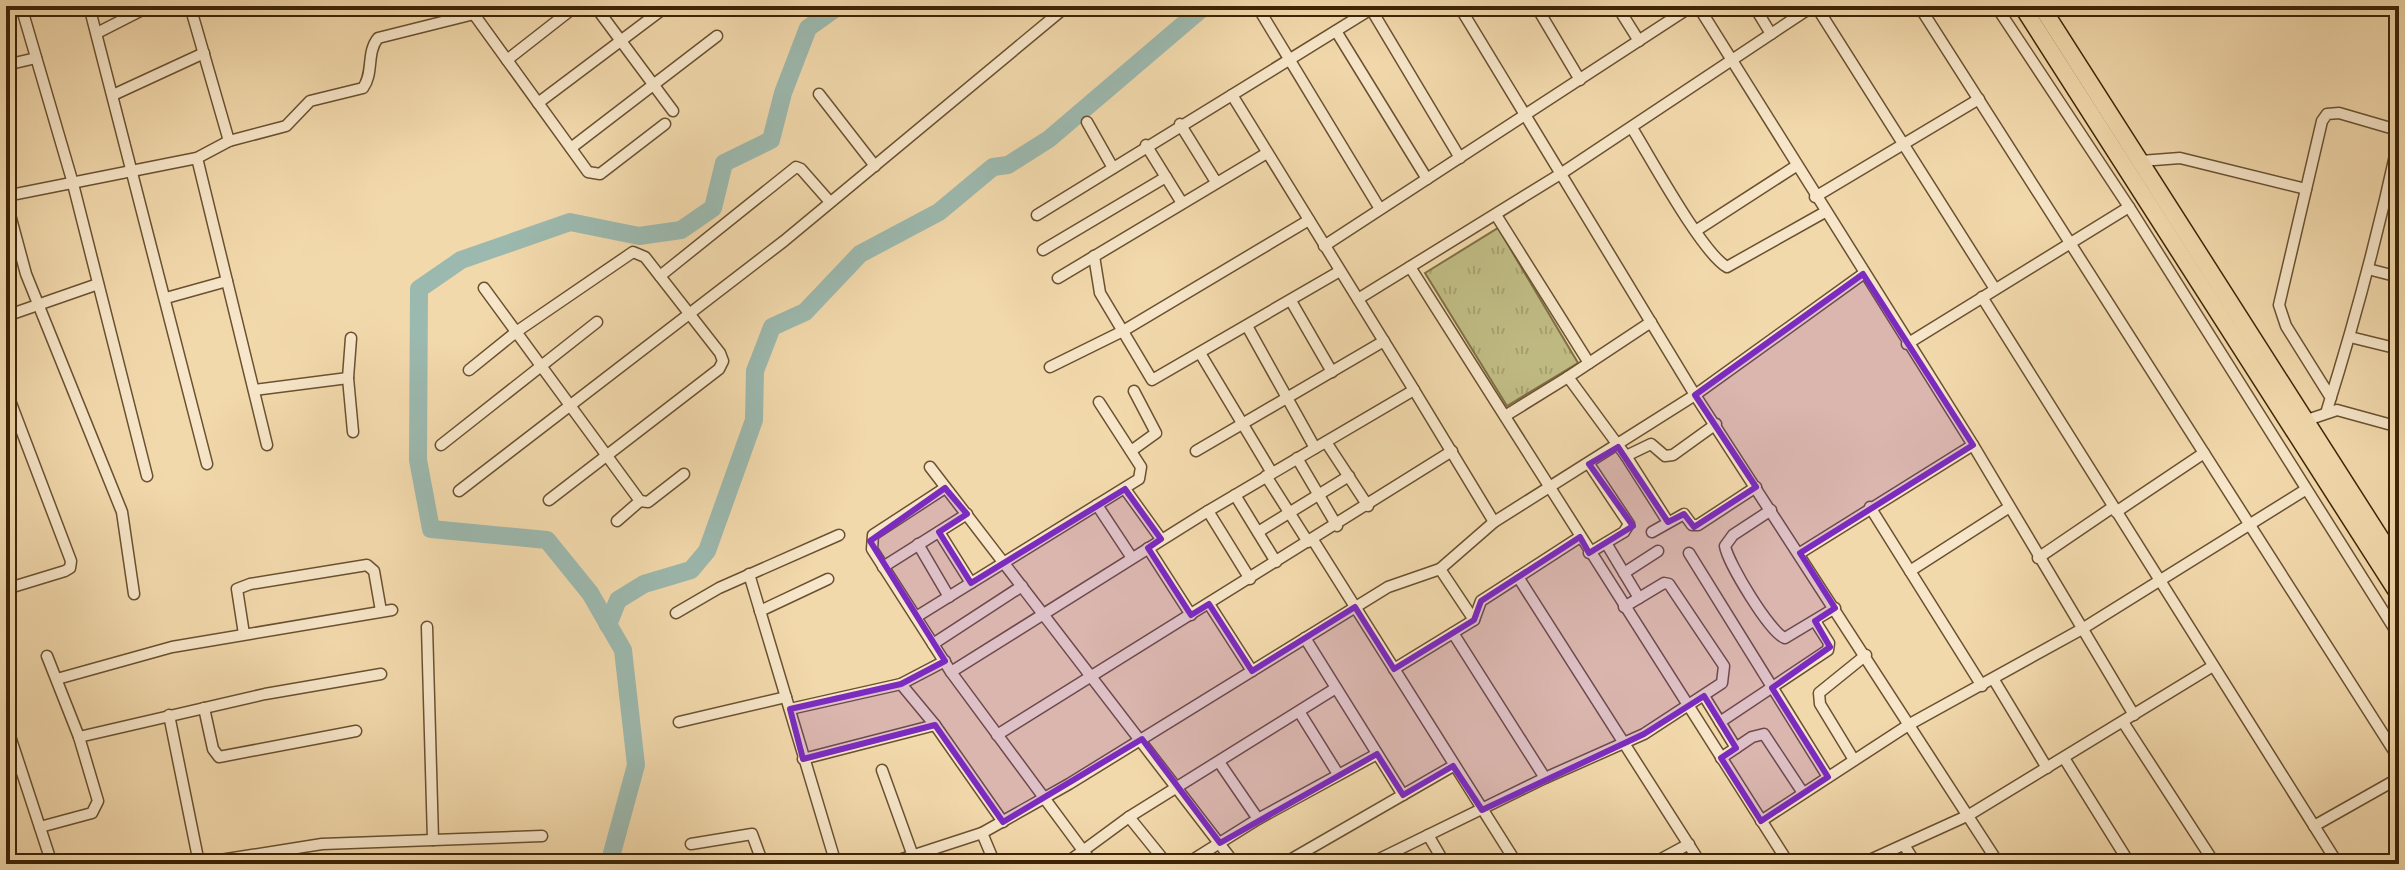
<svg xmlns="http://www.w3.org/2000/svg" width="2405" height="870" viewBox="0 0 2405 870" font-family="Vollkorn,serif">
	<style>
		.grass { fill: url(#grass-tufts); stroke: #7f7046; stroke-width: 2 }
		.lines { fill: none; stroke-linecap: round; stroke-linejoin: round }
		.river { stroke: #9cb9af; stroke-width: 18 }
		.minor-casing { stroke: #6a5130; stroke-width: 13 }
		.trunk-casing { stroke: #3d2406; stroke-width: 19 }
		.minor { stroke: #f7e6c9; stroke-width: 10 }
		.trunk { stroke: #f2d9ac; stroke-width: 16 }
		.marked { fill: #7b2cbf; fill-opacity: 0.2; stroke: #7b2cbf; stroke-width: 6; stroke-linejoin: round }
	</style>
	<defs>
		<pattern id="grass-tufts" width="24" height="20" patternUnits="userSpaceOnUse" patternTransform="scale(2)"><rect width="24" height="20" fill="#c1bd85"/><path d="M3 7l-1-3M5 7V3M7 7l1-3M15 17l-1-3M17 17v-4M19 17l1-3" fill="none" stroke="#a7a271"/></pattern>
	</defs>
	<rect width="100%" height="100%" fill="#f2d9ac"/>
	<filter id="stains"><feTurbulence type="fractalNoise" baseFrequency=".0025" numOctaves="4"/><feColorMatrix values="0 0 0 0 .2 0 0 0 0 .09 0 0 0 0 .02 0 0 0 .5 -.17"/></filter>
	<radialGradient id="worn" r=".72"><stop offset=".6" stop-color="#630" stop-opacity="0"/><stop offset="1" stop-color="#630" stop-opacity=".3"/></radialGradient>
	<path class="grass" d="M1498,228L1578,363L1507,406L1425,273Z"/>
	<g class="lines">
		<g class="river">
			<path d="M608,625L618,600L644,584L691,570L707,551L754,420L755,371L772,327L805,312L860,254L939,212L993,167L1008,165L1049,139L1205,6"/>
			<path d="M609,864L636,765L623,650L590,593L547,540L431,529L418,460L419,289L461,260L570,222L639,236L681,230L713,208L724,163L771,140L783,93L808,28L839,6"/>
		</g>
		<g class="minor-casing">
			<g id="minor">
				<path d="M21,6L72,180L147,476"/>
				<path d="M89,6L207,464"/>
				<path d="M190,6L229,141"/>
				<path d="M468,6L588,172L600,174L665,124"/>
				<path d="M595,6L673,111"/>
				<path d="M1257,6L1380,209"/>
				<path d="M1376,6L1232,95L1414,390"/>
				<path d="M1459,6L1695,395L1999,864"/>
				<path d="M1536,6L1580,80"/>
				<path d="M1617,6L1639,41"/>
				<path d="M1698,6L1973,445L2134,715"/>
				<path d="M1754,6L1771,34"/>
				<path d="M1816,6L1995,289"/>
				<path d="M1919,6L2399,759"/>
				<path d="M1996,6L2129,207L2399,636"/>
				<path d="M1371,9L1460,158"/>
				<path d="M1336,31L1427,179"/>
				<path d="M97,33L150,6"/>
				<path d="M507,60L576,6"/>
				<path d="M6,65L36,58"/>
				<path d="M819,94L875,166"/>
				<path d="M113,95L204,53"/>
				<path d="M538,103L667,6"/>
				<path d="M1087,122L1113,168"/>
				<path d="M1180,124L1216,182"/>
				<path d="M1632,128C1650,157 1702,253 1727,267L1825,212"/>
				<path d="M1146,145L1182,203"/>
				<path d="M571,148L717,36"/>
				<path d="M197,158L267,445"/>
				<path d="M2141,161L2180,158L2306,189"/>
				<path d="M6,196L197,158L229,141L286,126L310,101L363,88C374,73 366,53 378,38L474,14L485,6"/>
				<path d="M1815,197L1979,99"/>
				<path d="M6,200L26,274L122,512L134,594"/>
				<path d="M1037,215L1232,95"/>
				<path d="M1496,215L1589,363"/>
				<path d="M1697,230L1796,166"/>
				<path d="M1324,246L1692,6"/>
				<path d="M1043,250L1166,177"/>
				<path d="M1094,256L1100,293L1152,380L1340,271"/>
				<path d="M1410,267L1789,864"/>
				<path d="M2368,269L2399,277"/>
				<path d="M660,276L796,167L801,169L830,202"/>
				<path d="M1058,278L1267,153"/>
				<path d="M484,288L640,501L617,521"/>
				<path d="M1982,297L2338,864"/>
				<path d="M166,298L227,281"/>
				<path d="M1358,299L1562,173L1813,6"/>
				<path d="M1291,301L1332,372"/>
				<path d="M6,316L98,284"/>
				<path d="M1651,322L1568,377L1626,456L1668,522"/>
				<path d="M1247,326L1315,448"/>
				<path d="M2350,337L2399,349"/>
				<path d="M351,338L348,378L353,432"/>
				<path d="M1907,344L2129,207"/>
				<path d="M1200,353L1272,473"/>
				<path d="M1050,367L1123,331L1309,220"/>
				<path d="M469,370L516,332L633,252L645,257L720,353L723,361L719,369L549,500"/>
				<path d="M6,390L71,561L70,568L65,571L6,589"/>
				<path d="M254,390L348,378"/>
				<path d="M2327,410C2355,321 2379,230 2399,138L2394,129L2339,113L2327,114L2322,121L2279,305L2286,326L2331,398"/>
				<path d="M1505,416L1568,377"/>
				<path d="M2307,420L2337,410L2399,427"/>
				<path d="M1326,442L1368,506"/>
				<path d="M441,445L597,322"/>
				<path d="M1131,451L1156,433L1134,391"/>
				<path d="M1196,451L1384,341"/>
				<path d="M1626,456L1651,444L1665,456L1673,455L1716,424"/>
				<path d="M1297,458L1337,526"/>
				<path d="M1589,464L1629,524L1624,532L1589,553"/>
				<path d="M930,467L1235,864"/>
				<path d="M1266,476L1308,542"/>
				<path d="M945,488L873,535L872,549L951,672L1093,864"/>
				<path d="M1125,489L1161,539"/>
				<path d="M459,491L784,241L1067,6"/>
				<path d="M1235,495L1276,562"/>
				<path d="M640,501L648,502L684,474"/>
				<path d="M1097,505L1132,558"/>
				<path d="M1870,507L1910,571L2008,508"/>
				<path d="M1771,510L1733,535L1725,546C1728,563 1770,633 1785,638L1835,608"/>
				<path d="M1208,511L1250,579"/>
				<path d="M2116,512L2204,453"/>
				<path d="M939,532L971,583"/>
				<path d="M1258,532L1349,476"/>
				<path d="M1652,532L1684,514L1692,525H1698L1756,487"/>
				<path d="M1313,540L1517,864"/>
				<path d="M1606,543L1639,598"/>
				<path d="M918,544L949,597"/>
				<path d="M1148,548L1191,615"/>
				<path d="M1689,553L1828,777"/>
				<path d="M1800,553L1973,445"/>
				<path d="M2038,558L2113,507"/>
				<path d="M883,567L967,514"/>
				<path d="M1910,571L1982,686"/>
				<path d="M1624,573L1658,551"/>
				<path d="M749,574L836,864"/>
				<path d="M1518,577L1701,864"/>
				<path d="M1209,604L1252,671"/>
				<path d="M760,611L828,579"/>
				<path d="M676,613L719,588L839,535"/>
				<path d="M916,617L1139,479L1141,467L1099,402"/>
				<path d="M1474,620L1481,601L1580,537"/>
				<path d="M427,627L433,840"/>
				<path d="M1453,633L1545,778"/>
				<path d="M244,634L237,589L250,584L367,565L374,571L381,611"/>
				<path d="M1305,638L1403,795"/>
				<path d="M933,644L1022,586"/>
				<path d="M1394,669L1474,620L1440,569"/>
				<path d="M951,672L1208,511L1414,390L1494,522"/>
				<path d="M57,679L172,647L392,610"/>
				<path d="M1994,680L2047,768"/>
				<path d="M901,684L945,661"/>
				<path d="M1704,696L1736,748"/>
				<path d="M204,708L213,749L219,757L356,731"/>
				<path d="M790,709L901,684L935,725L1003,822"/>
				<path d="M1300,713L1338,774"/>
				<path d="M169,715L199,863"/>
				<path d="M679,722L786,697"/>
				<path d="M1720,722L1828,650L1829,643L1815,621"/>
				<path d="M2123,722L2215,864"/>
				<path d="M6,724L52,864"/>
				<path d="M997,735L1452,451"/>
				<path d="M79,737L265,694L381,674"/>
				<path d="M1721,758L1752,737L1764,734L1803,793"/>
				<path d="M2064,758L2130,864"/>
				<path d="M803,759L935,725"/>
				<path d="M1854,760L1820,704L1819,693L1866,655"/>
				<path d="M1219,762L1258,819"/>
				<path d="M882,770L913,856"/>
				<path d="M1129,817L1167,864"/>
				<path d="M1761,821L1910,724L2082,629L2305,490"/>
				<path d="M2314,826L2399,778"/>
				<path d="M40,827L92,813L98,801L79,737L47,656"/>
				<path d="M982,833L1069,784L1388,587L1440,569L1494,522L1695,395L1863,274"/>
				<path d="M1428,835L1445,864"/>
				<path d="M691,844L752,834L763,864"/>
				<path d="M1904,845L1916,864"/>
				<path d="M195,864L322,844L542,836"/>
				<path d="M887,864L982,833L995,864"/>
				<path d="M1065,864L1129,817L1336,688"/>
				<path d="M1186,864L1258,819L1377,754"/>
				<path d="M1283,864L1453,766"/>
				<path d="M1369,864L1545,778L1644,734L1722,683L1724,666L1669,584L1664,583L1624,607"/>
				<path d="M1652,864L1689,844"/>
				<path d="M1861,864L1969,815L2213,666"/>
			</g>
		</g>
		<g class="trunk-casing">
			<g id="trunk">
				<path d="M2022,6L2399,595"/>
				<path d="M2041,6L2399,567"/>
			</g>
		</g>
		<use href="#minor" class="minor"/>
		<use href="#trunk" class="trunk"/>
	</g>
	<path class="marked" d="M1863,274L1973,445L1800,553L1835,608L1815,621L1830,647L1772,688L1828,777L1761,821L1721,758L1736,748L1704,696L1644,734L1482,810L1453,766L1403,795L1377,754L1220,843L1142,739L1003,822L935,725L803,759L790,709L901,684L945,661L870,541L945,488L967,514L939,532L971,583L1125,489L1161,539L1148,548L1191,615L1209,604L1252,671L1355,607L1394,669L1474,620L1481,601L1580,537L1589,553L1633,526L1589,464L1618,447L1668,522L1684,514L1694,527L1756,487L1695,395Z"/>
	<rect width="2405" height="870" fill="none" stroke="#f2d9ac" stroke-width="32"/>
	<rect x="8" y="8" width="2389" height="854" fill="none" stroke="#3d2406" stroke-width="4"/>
	<rect x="16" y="16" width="2373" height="838" fill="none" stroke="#3d2406" stroke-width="2"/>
	<rect width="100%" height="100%" filter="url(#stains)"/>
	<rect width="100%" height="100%" fill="url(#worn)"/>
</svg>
